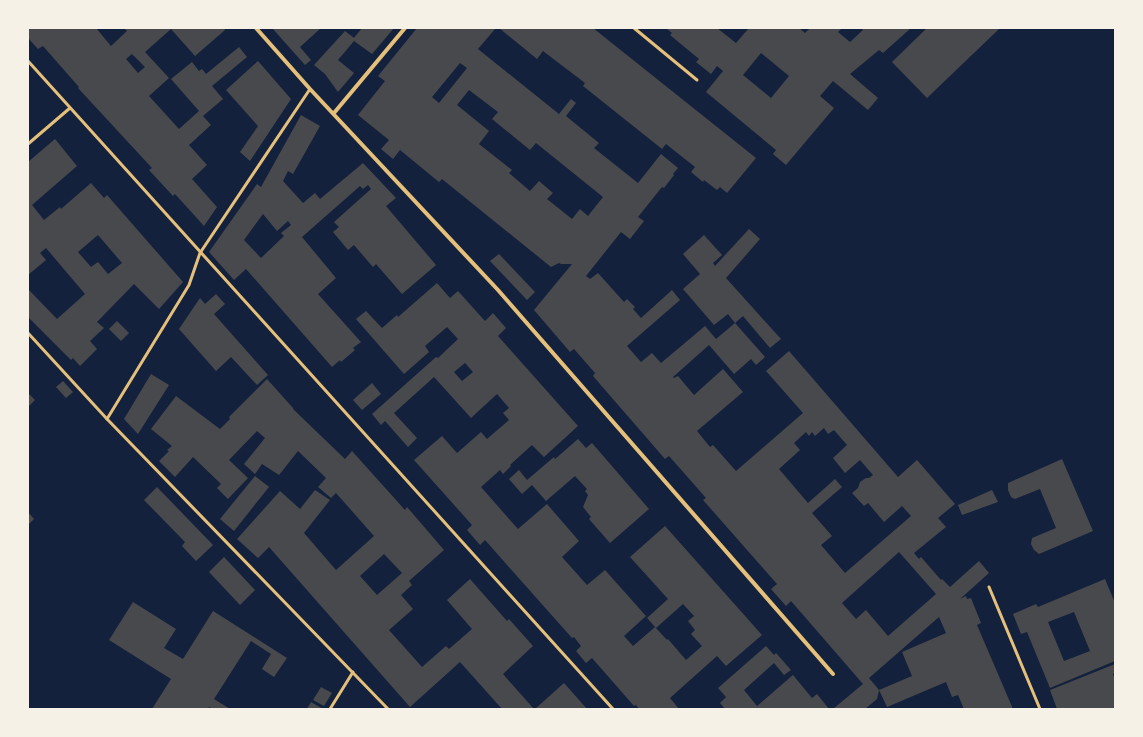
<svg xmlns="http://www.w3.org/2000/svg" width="1143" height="737" viewBox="0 0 1143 737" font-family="Lato,sans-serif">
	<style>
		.building { fill: #48494c; fill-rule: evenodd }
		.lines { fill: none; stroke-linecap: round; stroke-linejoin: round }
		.service { stroke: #e5c07b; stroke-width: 3 }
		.minor { stroke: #e5c07b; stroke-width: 4 }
	</style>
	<rect width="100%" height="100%" fill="#14213d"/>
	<g class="building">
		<path d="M28,28H96L111,46L127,31L124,28H224L225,30L195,56L171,29L145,52L169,78L149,96L179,129L199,111L171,79L192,62L199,71L202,69L206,74L239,47L247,57L212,86L223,99L203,116L211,125L189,145L207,165L192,179L217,207L204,226L175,194L173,196L149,170L152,168L78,88L79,87L43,46L38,49L28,38ZM132,54L145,67L138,73L126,59Z"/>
		<path d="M275,28H321L300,47L311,60L305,65L273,29Z"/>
		<path d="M362,28H394L372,54L354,41L338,60L354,73L338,92L325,74L314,65L345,31L354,38Z"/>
		<path d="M417,28H493L495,29L478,49L559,114L571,99L576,103L566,116L599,143L594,148L638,183L661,154L678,168L673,174L674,175L664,188L662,187L638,217L644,221L630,239L621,232L586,276L590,279L598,273L624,302L627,299L635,307L633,309L641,318L672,290L680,300L627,346L641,362L652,353L661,363L705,326L716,339L735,323L765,357L756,365L751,359L734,374L709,345L673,377L674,378L678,376L694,395L723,369L743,392L697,431L710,447L713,445L736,471L803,413L766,371L789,351L898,477L917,460L955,504L938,518L946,527L914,553L919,559L921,557L941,580L942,579L950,587L979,561L989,573L960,599L966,596L967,599L971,598L981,623L977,625L1013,709H964L958,695L952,697L946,682L887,707L879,690L912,676L902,652L946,633L939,617L869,678L879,690L877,699L865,709H833L863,684L791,601L786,606L771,589L777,584L703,500L706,498L669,456L665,459L593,376L595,373L574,349L570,352L534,310L572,264H561L559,263L551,267L442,179L439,182L400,150L393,159L381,149L389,140L358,115L385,81L378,76ZM460,63L467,68L439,103L432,97ZM469,90L498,112L492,119L530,150L536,143L603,197L588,216L580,209L572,219L547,199L553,193L539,181L530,191L509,173L512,170L479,144L489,131L457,105ZM824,428L828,434L834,430L847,445L833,458L845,473L860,460L873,475L869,478H866L860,482L858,488L852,493L864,506L868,503L884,522L902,506L911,516L845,573L821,545L832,536L812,513L842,487L835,479L808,503L779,469L800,450L794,443L806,432L809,436L812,432L815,436ZM899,552L936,594L888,636L866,610L856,619L842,603Z"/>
		<path d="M499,28H593L756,158L727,193L720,187L717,190L704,180L703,182L691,172L695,167L666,144L662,149L583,86L585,83L543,51L537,59Z"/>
		<path d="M666,28H717L736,43L749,28H799L805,33L810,28H840L841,29L838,32L850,42L863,30L861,28H911L883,53L879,50L850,74L878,98L868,110L833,81L820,96L834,108L786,165L773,154L776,150L706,92L723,71L717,66L711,74L696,62L699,59L670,35L672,33ZM761,53L789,76L771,98L743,75Z"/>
		<path d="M927,28H1000L927,98L892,62Z"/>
		<path d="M258,61L291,99L250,161L240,152L258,126L226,90Z"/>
		<path d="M301,115L320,126L293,174L288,171L283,181L303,203L315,193L320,199L363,163L396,198L386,206L436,265L402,294L376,264L373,267L354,245L348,250L333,232L339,227L334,222L371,189L368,185L363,189L360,186L302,237L336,278L318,294L361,342L353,348L355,350L341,362L340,360L332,367L246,269L234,280L209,252L257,184L261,187ZM263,214L277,231L288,221L291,225L281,233L284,236L261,258L244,240Z"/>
		<path d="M55,139L77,166L32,205L44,220L60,207L61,209L91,183L104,198L107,195L183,282L159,309L134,284L97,322L104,328L90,341L97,349L80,366L73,358L71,360L28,317V289L57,319L85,294L46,248L40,253L46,260L28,275V162ZM98,235L122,263L108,274L98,262L91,267L78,252Z"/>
		<path d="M749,229L760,239L726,278L781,339L770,348L743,316L735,323L728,314L714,325L683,289L700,274L683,254L704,235L722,255L713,263L715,266Z"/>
		<path d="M499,254L535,292L527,300L490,261Z"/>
		<path d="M437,283L450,298L458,291L485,321L493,313L506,328L498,336L578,426L544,457L532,445L510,465L511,466L503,474L500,470L481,487L518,529L547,504L579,541L562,557L587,585L605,570L646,616L624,636L633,646L655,627L667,640L668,639L686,660L702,646L691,634L695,630L688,621L694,616L683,604L656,628L647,618L668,599L630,557L665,526L762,635L726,666L717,656L670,698L679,709H639L636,705L634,706L592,658L586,663L576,651L581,646L574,637L572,638L485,540L480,545L467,530L472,525L414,460L442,436L457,453L481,432L487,439L509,420L503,413L509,408L497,394L471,418L434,377L394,413L417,438L408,447L385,421L381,425L372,414L436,357L438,358L458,339L447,327L425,346L429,352L404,374L356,319L366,311L382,328L397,315L398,317ZM465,363L473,372L462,381L454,372Z"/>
		<path d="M216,294L225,304L214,314L268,375L257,385L231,357L216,371L179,329L200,298L205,304Z"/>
		<path d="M117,321L129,333L121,341L109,329Z"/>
		<path d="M151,374L169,385L138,434L124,419Z"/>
		<path d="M267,379L293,408V409L345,459L352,451L405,510L407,507L444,550L409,581L412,585L401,595L413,609L389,630L422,667L446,646L449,649L472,629L447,600L470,579L507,621L509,619L533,646L503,674L534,709H502L460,662L410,707L269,547L258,558L237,539L280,491L300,509L315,490L330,500L304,533L336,570L374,536L336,493L331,498L318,487L326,478L298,451L279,475L262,464L255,474L244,464L265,438L257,431L229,460L248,478L228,499L217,488L221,484L193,457L175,477L159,461L169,451L167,450L172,446L151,429L176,396L220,429L230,419L229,417ZM384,554L402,573L377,595L360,576Z"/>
		<path d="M63,381L73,392L66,398L56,387Z"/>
		<path d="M372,383L381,394L362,410L353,400Z"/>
		<path d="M28,393L35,400L28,407Z"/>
		<path d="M578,439L586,448L592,443L649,509L610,543L589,519L591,517L583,507L588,495L585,491L587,489L575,476L546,501L532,485L522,494L509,479L519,470L527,480L554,457L555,459Z"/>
		<path d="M1062,459L1093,531L1039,554L1034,550L1031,544L1032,538L1056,528L1040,489L1015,499L1011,497L1008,490V483Z"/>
		<path d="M255,476L269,487L234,531L220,519Z"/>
		<path d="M157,487L213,545L196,561L182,546L185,542L144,500Z"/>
		<path d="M992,490L998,502L962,515L958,505Z"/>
		<path d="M28,512L34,519L28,525Z"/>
		<path d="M224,557L255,590L240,605L209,572Z"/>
		<path d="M1105,579L1115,603V661L1050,688L1027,632L1021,634L1013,614L1036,604L1038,607ZM1074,612L1090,651L1064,661L1048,622Z"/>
		<path d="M133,602L176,629L164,648L183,659L213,611L287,658L274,677L262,669L271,654L251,641L214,699L230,709H213L209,707L208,709H152L171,679L109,640Z"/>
		<path d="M766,646L774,655L776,653L791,670L784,675L774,663L744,690L757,706L793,675L812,698L817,694L829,709H725L720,703L726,697L718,688Z"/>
		<path d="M1115,664V673L1113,674L1115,679V709H1057L1050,690Z"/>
		<path d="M564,683L587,709H535Z"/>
		<path d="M321,687L332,693L324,706L313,700Z"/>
		<path d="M311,702L323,709H307Z"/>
	</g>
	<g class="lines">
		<g class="service">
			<path d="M634,28L697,80"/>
			<path d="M28,61L613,709"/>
			<path d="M28,144L70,108"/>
			<path d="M28,333L107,419L388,709"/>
			<path d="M107,419L189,285L200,253L310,89"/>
			<path d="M989,587L1040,709"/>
			<path d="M330,709L353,672"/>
		</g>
		<g class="minor">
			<path d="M256,28L310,89L498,290L833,674"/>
			<path d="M334,113L405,28"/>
		</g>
	</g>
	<rect width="1143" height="737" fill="none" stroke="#f6f1e7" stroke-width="58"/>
</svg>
